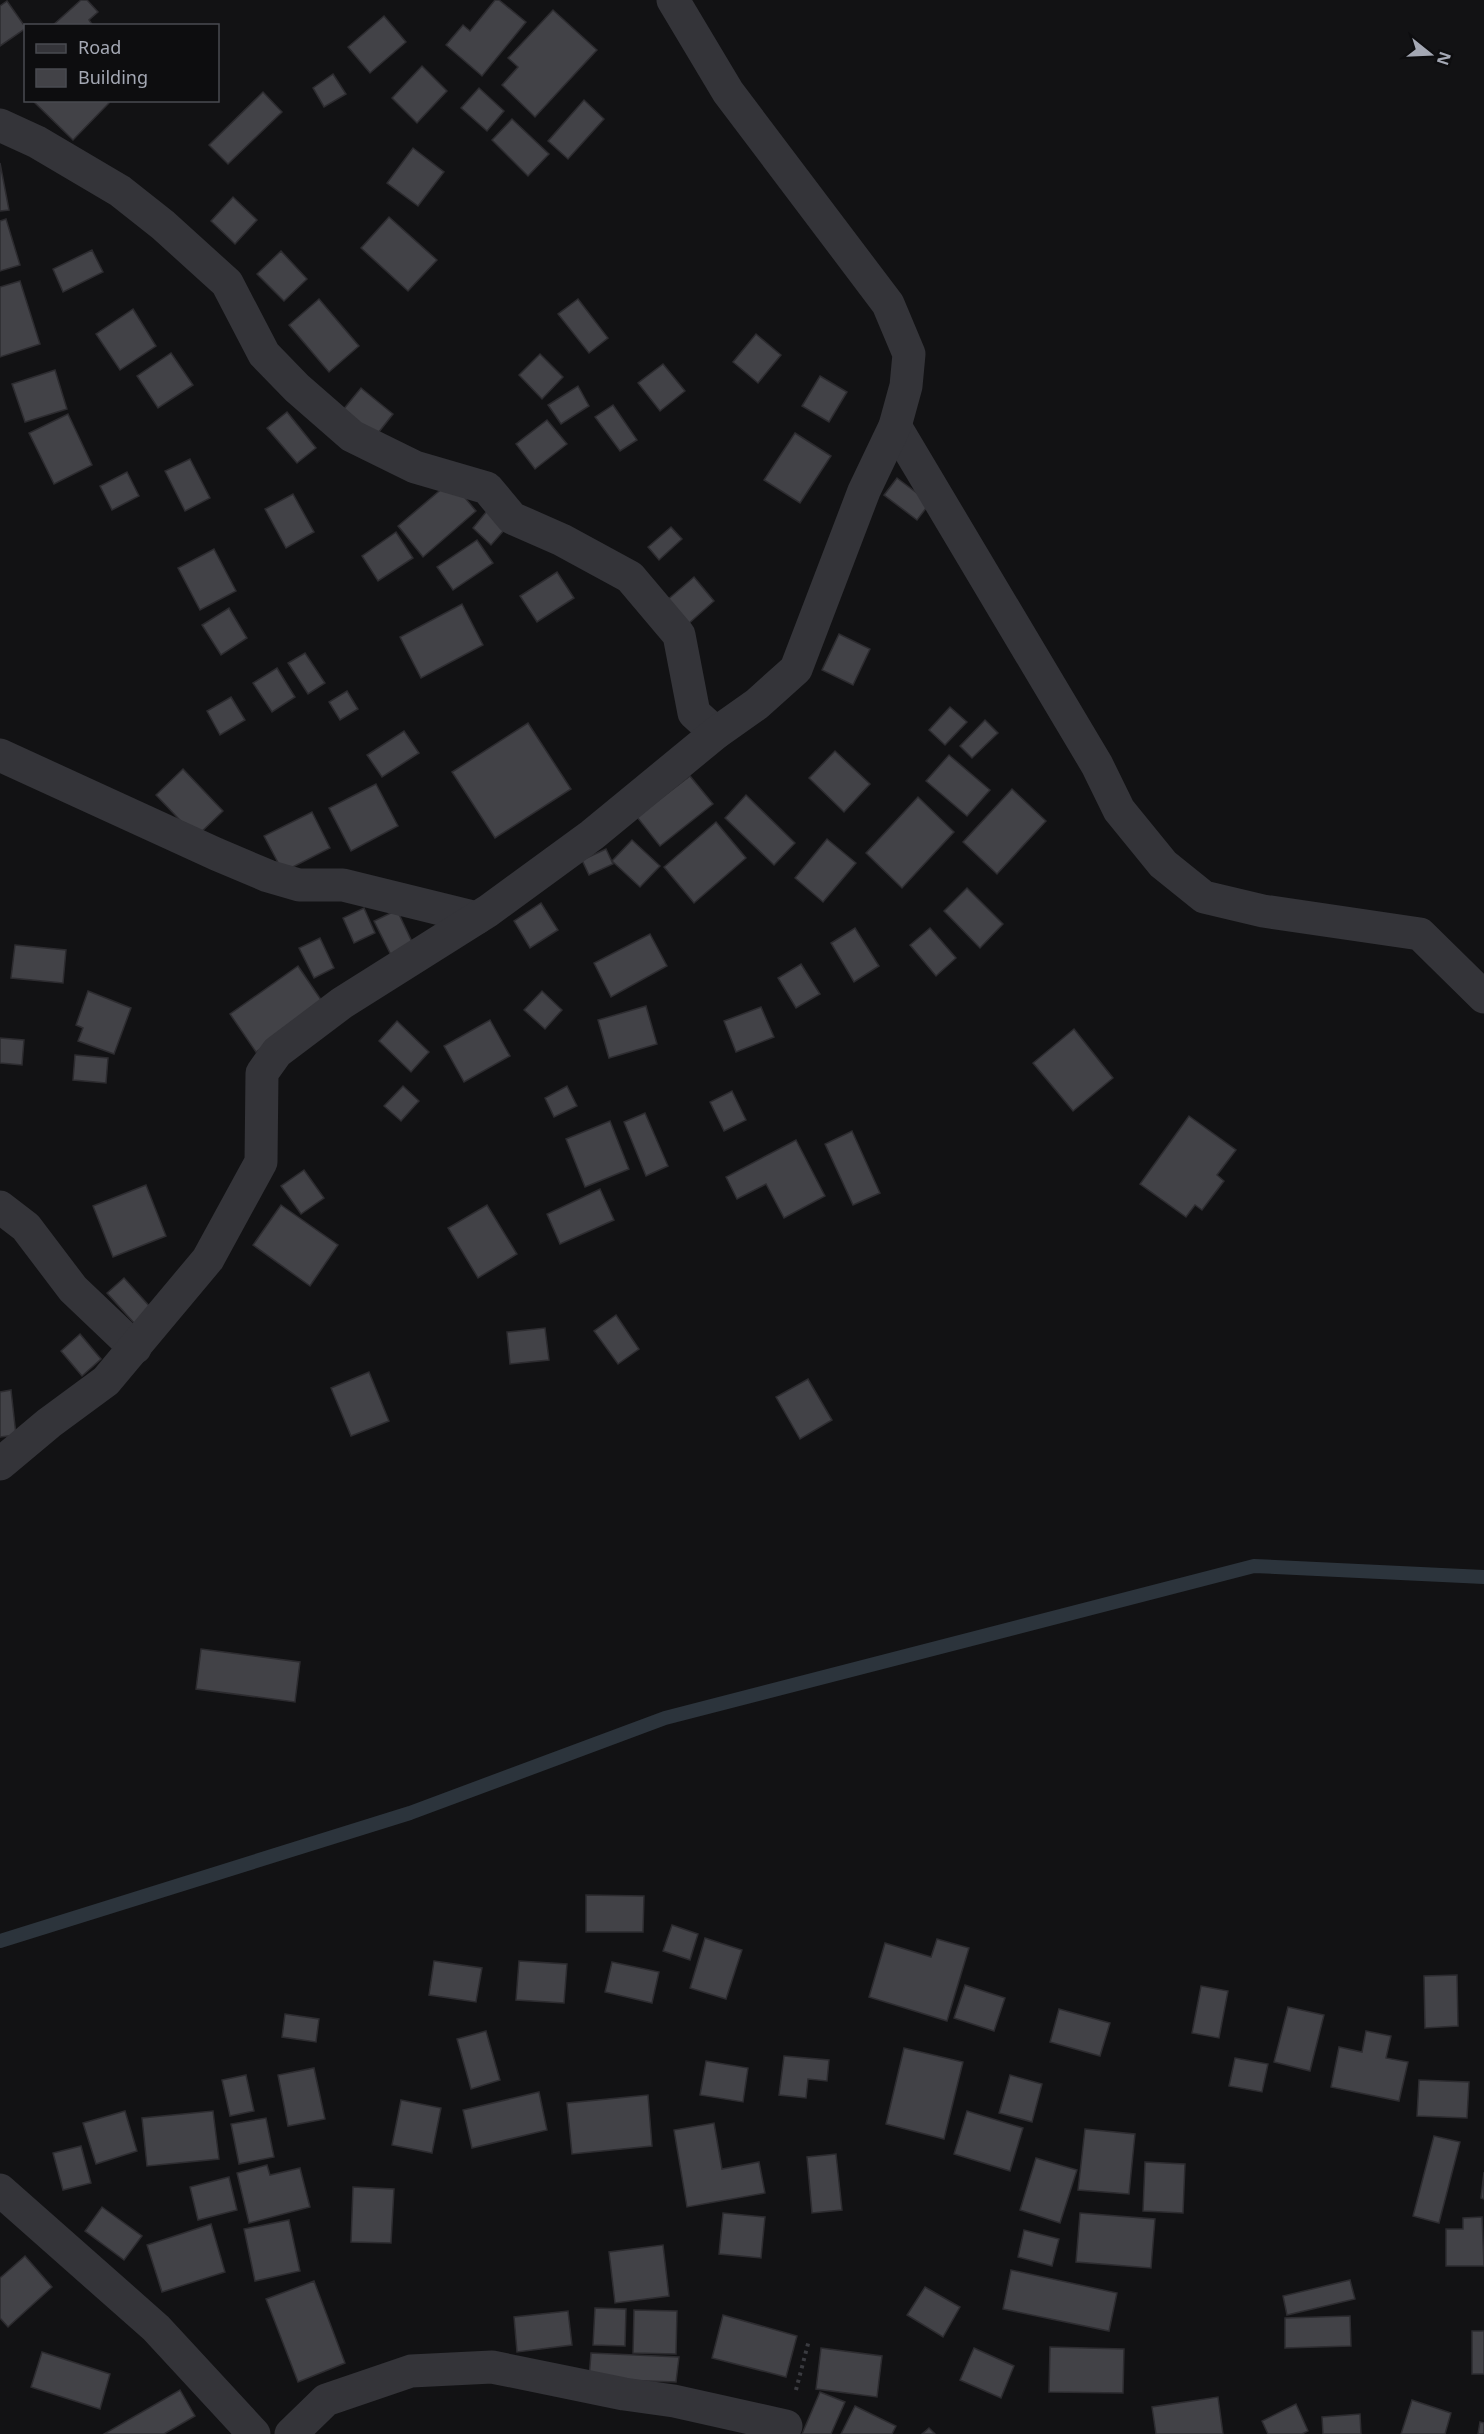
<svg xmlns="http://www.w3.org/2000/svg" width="1484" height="2434" viewBox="0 0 1484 2434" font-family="'Noto Sans',sans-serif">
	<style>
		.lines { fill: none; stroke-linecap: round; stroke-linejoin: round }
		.stream { stroke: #2c343c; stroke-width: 14 }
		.building { fill: #424247; stroke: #2d2c30; stroke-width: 1.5 }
		.path { stroke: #3a3b40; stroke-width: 4; stroke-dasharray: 3 4.5; stroke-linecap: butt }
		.minor { stroke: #343439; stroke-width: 33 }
	</style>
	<rect width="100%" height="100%" fill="#121214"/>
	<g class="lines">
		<path class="stream" d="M0,1941L410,1813L665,1718L1254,1566L1484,1577"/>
	</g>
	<g class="building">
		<path d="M81,0H87L98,12L89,20L93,26H52Z"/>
		<path d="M495,0H499L526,22L482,76L446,45L463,25L470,31Z"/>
		<path d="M7,1L26,28L0,46V6Z"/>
		<path d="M553,10L597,50L535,117L502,85L518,67L508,58Z"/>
		<path d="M384,16L406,42L370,73L348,47Z"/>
		<path d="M422,66L447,91L417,123L392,98Z"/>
		<path d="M333,74L346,94L324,107L313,88Z"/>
		<path d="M479,88L504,111L487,131L461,108Z"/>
		<path d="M263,92L282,112L228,164L209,145Z"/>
		<path d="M32,100H107L109,103L73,140Z"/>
		<path d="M584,100L604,119L568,159L548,141Z"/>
		<path d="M512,119L549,154L528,176L492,140Z"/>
		<path d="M413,148L444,172L418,206L387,183Z"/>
		<path d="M0,163L9,210L0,211Z"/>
		<path d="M233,197L257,220L235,244L211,221Z"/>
		<path d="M389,217L437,260L408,291L361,248Z"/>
		<path d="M6,219L20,265L0,271V221Z"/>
		<path d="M92,250L103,272L63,292L53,269Z"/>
		<path d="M281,251L307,279L284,301L257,274Z"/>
		<path d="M20,281L40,344L0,357V287Z"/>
		<path d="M319,299L359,346L329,372L289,325Z"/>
		<path d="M578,299L608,338L589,353L558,314Z"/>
		<path d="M133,309L156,346L120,370L96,334Z"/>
		<path d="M756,334L781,355L758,383L733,362Z"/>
		<path d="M171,353L193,385L158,408L137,376Z"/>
		<path d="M540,354L563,377L542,399L519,375Z"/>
		<path d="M663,364L685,391L660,411L638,383Z"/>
		<path d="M55,370L67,409L25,422L12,384Z"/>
		<path d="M820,376L847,392L829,422L802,406Z"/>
		<path d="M578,386L589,406L561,424L548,405Z"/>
		<path d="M361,388L393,414L375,437L343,410Z"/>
		<path d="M613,405L637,440L620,451L595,417Z"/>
		<path d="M287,412L316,448L297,463L267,428Z"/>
		<path d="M68,414L92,465L54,484L29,433Z"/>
		<path d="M547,420L567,444L535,469L516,444Z"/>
		<path d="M795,433L831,456L800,503L764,480Z"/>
		<path d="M190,459L210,498L185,511L165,471Z"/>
		<path d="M127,472L139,496L112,510L100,486Z"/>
		<path d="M897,478L930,503L917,520L884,495Z"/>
		<path d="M451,481L476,511L423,557L398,526Z"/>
		<path d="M293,494L314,532L286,548L265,509Z"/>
		<path d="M487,511L506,528L491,545L473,528Z"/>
		<path d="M671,527L682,539L659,560L648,547Z"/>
		<path d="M396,532L413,558L378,581L362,556Z"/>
		<path d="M477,540L493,563L453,590L437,567Z"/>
		<path d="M214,549L236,591L200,610L178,568Z"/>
		<path d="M557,572L574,598L537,622L520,596Z"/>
		<path d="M694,577L714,601L687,625L666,601Z"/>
		<path d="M462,604L483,645L421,678L400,637Z"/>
		<path d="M229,608L247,638L221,655L202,625Z"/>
		<path d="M839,634L870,649L853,685L822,670Z"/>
		<path d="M305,653L325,683L308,694L288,663Z"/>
		<path d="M277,668L295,697L272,712L253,683Z"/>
		<path d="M347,691L358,709L340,720L329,702Z"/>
		<path d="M231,697L245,720L220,735L207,711Z"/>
		<path d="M950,707L967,722L945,745L929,730Z"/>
		<path d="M985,720L998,733L972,758L960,746Z"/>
		<path d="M528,723L571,789L495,838L452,772Z"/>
		<path d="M404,731L419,753L382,777L367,755Z"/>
		<path d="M835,751L870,784L844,812L809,778Z"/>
		<path d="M949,755L990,790L967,816L926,781Z"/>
		<path d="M183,769L223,811L196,837L156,795Z"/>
		<path d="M690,776L713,804L660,846L637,817Z"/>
		<path d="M376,784L398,826L351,851L329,808Z"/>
		<path d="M1012,789L1046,821L997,874L963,842Z"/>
		<path d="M746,795L795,843L774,865L725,818Z"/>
		<path d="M918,797L954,832L902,888L866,853Z"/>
		<path d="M312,812L330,848L283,872L264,836Z"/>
		<path d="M716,822L746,858L694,903L664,867Z"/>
		<path d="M827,839L856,863L823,902L795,878Z"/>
		<path d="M632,840L660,866L640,887L612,861Z"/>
		<path d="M606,849L613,864L589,875L582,860Z"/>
		<path d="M967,888L1003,924L980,948L944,911Z"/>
		<path d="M541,903L558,930L530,948L514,921Z"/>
		<path d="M364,908L375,933L354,943L343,918Z"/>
		<path d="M397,910L413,944L391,955L374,921Z"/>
		<path d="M855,928L879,966L854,982L831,943Z"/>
		<path d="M930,928L956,958L936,976L910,945Z"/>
		<path d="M650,934L667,966L611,997L594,963Z"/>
		<path d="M320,938L334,968L314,978L299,948Z"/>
		<path d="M15,945L66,950L63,983L11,978Z"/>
		<path d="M801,964L820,994L796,1008L778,978Z"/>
		<path d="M298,966L324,1004L256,1052L230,1014Z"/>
		<path d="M88,991L131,1008L114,1054L78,1041L83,1028L76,1025Z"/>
		<path d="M542,991L562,1010L545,1029L524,1010Z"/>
		<path d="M646,1006L657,1044L609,1058L598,1020Z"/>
		<path d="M761,1007L774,1037L736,1052L724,1021Z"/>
		<path d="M490,1020L510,1056L464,1082L444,1046Z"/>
		<path d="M397,1021L429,1052L411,1072L379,1041Z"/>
		<path d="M1074,1029L1113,1078L1073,1111L1033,1063Z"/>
		<path d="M0,1038L24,1040L22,1065L0,1063Z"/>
		<path d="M75,1055L108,1058L106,1083L73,1080Z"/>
		<path d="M403,1086L419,1101L401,1121L384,1106Z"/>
		<path d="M567,1086L577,1106L554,1117L545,1098Z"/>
		<path d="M732,1091L746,1120L724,1131L710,1102Z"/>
		<path d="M645,1113L668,1166L646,1176L624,1122Z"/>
		<path d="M1189,1116L1236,1150L1217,1175L1224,1181L1202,1210L1195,1205L1186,1217L1140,1184Z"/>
		<path d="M610,1121L629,1169L585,1187L566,1139Z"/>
		<path d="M852,1131L880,1193L853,1205L825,1144Z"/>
		<path d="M796,1140L825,1196L784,1218L766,1184L737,1199L726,1177Z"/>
		<path d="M304,1170L324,1198L301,1214L281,1186Z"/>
		<path d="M146,1185L166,1236L113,1257L93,1206Z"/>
		<path d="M600,1189L614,1220L560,1244L547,1214Z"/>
		<path d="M281,1205L338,1245L310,1286L253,1245Z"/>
		<path d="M487,1205L517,1254L478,1278L448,1228Z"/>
		<path d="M124,1278L152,1309L135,1324L107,1293Z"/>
		<path d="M616,1315L639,1349L618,1364L594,1331Z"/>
		<path d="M545,1328L549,1360L510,1364L507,1332Z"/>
		<path d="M80,1334L101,1359L82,1376L61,1351Z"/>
		<path d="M369,1372L389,1421L351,1436L331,1388Z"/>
		<path d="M808,1379L832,1420L800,1439L776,1397Z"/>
		<path d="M11,1390L16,1435L0,1437V1392Z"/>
		<path d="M201,1649L300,1662L295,1702L196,1689Z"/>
		<path d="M586,1895L644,1896L643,1932H586Z"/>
		<path d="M672,1925L698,1934L690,1960L663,1951Z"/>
		<path d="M705,1938L742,1950L726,1999L690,1988Z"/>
		<path d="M937,1939L969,1948L947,2021L869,1997L885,1943L931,1957Z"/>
		<path d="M434,1961L482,1968L476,2002L429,1995Z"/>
		<path d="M519,1961L567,1964L564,2003L516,2000Z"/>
		<path d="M612,1962L659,1972L652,2003L605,1992Z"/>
		<path d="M1457,1975L1458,2026L1425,2028L1424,1976Z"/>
		<path d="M965,1985L1005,1998L994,2031L954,2018Z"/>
		<path d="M1201,1986L1228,1991L1219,2038L1192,2033Z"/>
		<path d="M1288,2007L1324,2015L1310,2071L1274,2062Z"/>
		<path d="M1059,2009L1110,2023L1100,2056L1050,2042Z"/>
		<path d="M285,2014L319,2019L316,2042L282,2037Z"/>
		<path d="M486,2031L500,2080L471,2089L457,2039Z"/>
		<path d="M1366,2031L1391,2036L1386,2058L1408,2062L1399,2101L1331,2087L1339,2047L1362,2052Z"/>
		<path d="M904,2048L963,2062L944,2139L886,2124Z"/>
		<path d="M784,2056L829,2060L827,2081L808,2079L806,2098L779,2095Z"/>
		<path d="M1235,2058L1268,2064L1262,2092L1229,2086Z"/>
		<path d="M706,2061L748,2068L743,2102L700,2095Z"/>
		<path d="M314,2068L325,2119L288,2126L278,2075Z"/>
		<path d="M246,2075L254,2111L230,2116L222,2080Z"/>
		<path d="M1010,2075L1042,2084L1032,2122L999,2113Z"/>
		<path d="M1419,2080L1469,2082L1467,2118L1417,2116Z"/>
		<path d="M539,2092L547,2130L472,2148L463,2110Z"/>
		<path d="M648,2095L652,2146L572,2154L567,2103Z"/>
		<path d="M401,2100L441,2108L432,2153L392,2145Z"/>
		<path d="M125,2111L137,2151L96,2164L83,2123Z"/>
		<path d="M213,2111L219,2159L147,2166L142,2118Z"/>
		<path d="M967,2111L1023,2128L1010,2171L954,2154Z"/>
		<path d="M266,2118L274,2157L239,2164L231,2124Z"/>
		<path d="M714,2123L722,2169L759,2162L765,2193L687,2207L674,2130Z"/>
		<path d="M1085,2129L1135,2134L1129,2194L1078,2190Z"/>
		<path d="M1434,2136L1460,2142L1439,2223L1413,2216Z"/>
		<path d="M81,2146L91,2183L63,2190L53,2153Z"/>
		<path d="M836,2154L842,2210L812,2213L807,2157Z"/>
		<path d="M1036,2158L1077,2170L1060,2223L1020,2210Z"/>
		<path d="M1145,2162L1185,2164L1183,2213L1143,2211Z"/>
		<path d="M267,2165L270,2175L300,2168L310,2207L249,2223L237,2173Z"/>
		<path d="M1484,2172V2199L1481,2198Z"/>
		<path d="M229,2177L237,2210L198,2220L190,2187Z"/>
		<path d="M353,2187L394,2189L391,2243L351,2242Z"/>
		<path d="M102,2207L142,2236L124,2260L85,2231Z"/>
		<path d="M723,2213L765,2217L761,2258L719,2254Z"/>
		<path d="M1080,2213L1155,2219L1151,2268L1076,2262Z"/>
		<path d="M1482,2217L1484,2266H1446V2229H1463V2218Z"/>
		<path d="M289,2220L300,2271L255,2281L244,2229Z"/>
		<path d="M211,2224L225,2272L162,2292L147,2245Z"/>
		<path d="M1024,2230L1059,2239L1052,2266L1018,2257Z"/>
		<path d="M663,2245L669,2296L615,2303L609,2252Z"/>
		<path d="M25,2256L52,2287L8,2327L0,2318V2278Z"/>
		<path d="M1011,2270L1117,2293L1109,2331L1003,2309Z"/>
		<path d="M1350,2280L1355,2299L1287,2315L1283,2296Z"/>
		<path d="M314,2281L345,2363L298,2382L266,2299Z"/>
		<path d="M925,2287L960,2307L943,2337L907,2315Z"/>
		<path d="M595,2308L626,2309L625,2346L593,2345Z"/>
		<path d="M634,2310L677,2311L676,2354L633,2353Z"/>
		<path d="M568,2311L572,2345L517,2352L514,2317Z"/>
		<path d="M723,2315L797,2336L786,2377L712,2358Z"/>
		<path d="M1350,2316L1351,2346L1285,2348V2318Z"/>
		<rect x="1472" y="2331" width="12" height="43"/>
		<path d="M1050,2347L1124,2349L1123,2393L1049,2392Z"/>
		<path d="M821,2348L882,2356L877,2397L816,2389Z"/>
		<path d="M974,2348L1014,2366L1001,2398L960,2380Z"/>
		<path d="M42,2352L110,2374L100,2409L31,2387Z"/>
		<path d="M591,2353L679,2357L676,2382L589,2379Z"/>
		<path d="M180,2390L195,2416L164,2434H104Z"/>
		<path d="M820,2392L845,2402L831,2434H802Z"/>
		<path d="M1218,2397L1223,2434H1156L1152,2407Z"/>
		<path d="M1412,2400L1451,2413L1445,2434H1401Z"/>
		<path d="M1296,2404L1308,2431L1302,2434H1268L1262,2421Z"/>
		<path d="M855,2406L896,2426L892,2434H841Z"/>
		<path d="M1360,2414L1361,2434H1323L1322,2417Z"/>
		<path d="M1480,2422L1484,2423V2434H1478Z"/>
		<path d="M929,2428L935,2434H922Z"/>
	</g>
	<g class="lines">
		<path class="path" d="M796,2390L809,2340"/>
		<g class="minor">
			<path d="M0,125L37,142L120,191L163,225L227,283L264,354L297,388L352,436L415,467L487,488L512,518L562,540L630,577L679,635L694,713L716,733"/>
			<path d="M895,426L1097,765L1119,810L1163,864L1204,897L1263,911L1420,934L1484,997"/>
			<path d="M0,755L216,854L268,876L299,885H343L477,918"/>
			<path d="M0,1207L26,1227L73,1289L135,1348"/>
			<path d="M0,1464L49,1423L106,1381L208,1259L261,1162L262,1073L277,1052L342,1003L488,911L592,835L716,733L757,704L796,669L864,491L895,426L906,386L909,354L888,304L728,92L673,0"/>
			<path d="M0,2190L156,2328L254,2434"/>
			<path d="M291,2434L326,2400L411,2371L492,2367L624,2394L674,2401L786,2426"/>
		</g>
	</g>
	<rect x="24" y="24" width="195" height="78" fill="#0d0d0f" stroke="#494b51" stroke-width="1.5"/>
	<rect x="36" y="44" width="30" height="9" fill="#343439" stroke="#494b51" stroke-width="1.5"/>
	<text x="78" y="54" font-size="18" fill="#a4a8b4">Road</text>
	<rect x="36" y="69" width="30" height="18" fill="#424247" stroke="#494b51" stroke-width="1.5"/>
	<text x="78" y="84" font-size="18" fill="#a4a8b4">Building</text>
	<g transform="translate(1430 54) rotate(108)" stroke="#0d0d0f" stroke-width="4.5" paint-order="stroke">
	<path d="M0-4.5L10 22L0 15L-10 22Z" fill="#a4a8b4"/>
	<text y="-9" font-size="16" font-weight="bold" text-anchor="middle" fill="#a4a8b4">N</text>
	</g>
</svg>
